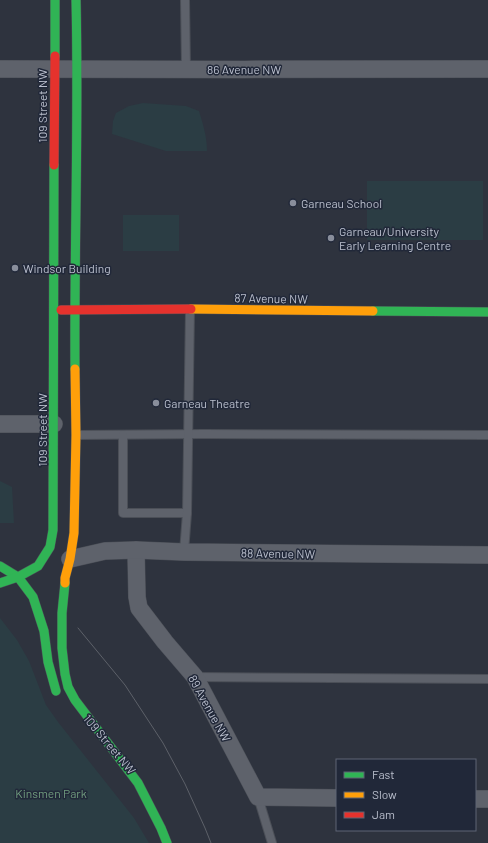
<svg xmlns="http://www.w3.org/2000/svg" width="488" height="843" viewBox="0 0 488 843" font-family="Barlow,sans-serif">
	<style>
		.green { fill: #2b3d44 }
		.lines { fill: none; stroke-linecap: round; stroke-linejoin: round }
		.lane-casing { stroke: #4b4f57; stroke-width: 10 }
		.street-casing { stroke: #4b4f57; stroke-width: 18 }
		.fast-casing { stroke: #4b4f57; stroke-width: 10 }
		.slow-casing { stroke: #4b4f57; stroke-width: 10 }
		.jam-casing { stroke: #4b4f57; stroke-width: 10 }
		.lane { stroke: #5e626b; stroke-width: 8 }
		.street { stroke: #5e626b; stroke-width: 17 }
		.fast { stroke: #30b455; stroke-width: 9 }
		.slow { stroke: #ff9f0a; stroke-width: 9 }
		.jam { stroke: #e5322d; stroke-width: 9 }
		.tram { stroke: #5d6169; stroke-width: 1 }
		.poi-dot { fill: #898e9b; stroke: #212839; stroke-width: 1.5 }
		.labels { text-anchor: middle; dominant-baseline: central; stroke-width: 3; stroke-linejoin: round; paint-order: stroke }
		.street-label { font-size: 12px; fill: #babfcd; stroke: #212839 }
		.poi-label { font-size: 12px; fill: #babfcd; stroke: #212839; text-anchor: start }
		.park-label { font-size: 12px; fill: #719d7f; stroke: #212839 }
	</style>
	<rect width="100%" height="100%" fill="#2e333e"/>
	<g class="green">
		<path d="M143,103L186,106L199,111C203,124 207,137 207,151H166L112,134L113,121L116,113L129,106Z"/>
		<rect x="367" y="181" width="116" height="59"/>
		<rect x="123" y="215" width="56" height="36"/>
		<path d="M0,481L12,487L14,523H0Z"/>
		<path d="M0,618L17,640L29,661L46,705L58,722L134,818L149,843H0Z"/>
	</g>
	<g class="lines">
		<g class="lane-casing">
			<g id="lane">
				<path d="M185,0L186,69"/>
				<path d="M77,435L204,434L488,435"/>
				<path d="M123,435V513H187"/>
				<path d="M184,552L187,513L190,309"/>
				<path d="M195,677L488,679"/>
				<path d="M258,797L272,843"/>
			</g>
		</g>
		<g class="street-casing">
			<g id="street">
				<path d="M0,69C163,69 325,70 488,69"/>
				<path d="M0,424H54"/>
				<path d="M136,550L137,597L139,608L165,642L195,677L258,797L337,798"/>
				<path d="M70,559L105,551L136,550L184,552L488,555"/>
				<path d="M475,799H488"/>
			</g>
		</g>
		<g class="fast-casing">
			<g id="fast">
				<path d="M55,56V0"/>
				<path d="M373,311L488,312"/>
				<path d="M75,369C74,246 79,123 76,0"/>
				<path d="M0,566L18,577L33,597L44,631L48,662L56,691"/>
				<path d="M0,583L18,577L38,566L50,547L53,530L54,165"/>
				<path d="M65,583L62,613V648L65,674L68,687L75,700L138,783L161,828L167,843"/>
			</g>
		</g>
		<g class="slow-casing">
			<g id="slow">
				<path d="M191,309L373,311"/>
				<path d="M65,583V578L70,559L74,533L76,435L75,369"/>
			</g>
		</g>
		<g class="jam-casing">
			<g id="jam">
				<path d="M54,165L55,56"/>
				<path d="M61,310L191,309"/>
			</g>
		</g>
		<use href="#lane" class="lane"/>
		<use href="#street" class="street"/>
		<use href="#fast" class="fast"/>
		<use href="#slow" class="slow"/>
		<use href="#jam" class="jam"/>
		<path class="tram" d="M78,628L125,685L163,743L185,784L205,828L211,843"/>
	</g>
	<g class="poi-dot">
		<circle cx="293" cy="203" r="4"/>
		<circle cx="331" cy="238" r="4"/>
		<circle cx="15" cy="268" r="4"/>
		<circle cx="156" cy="403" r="4"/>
	</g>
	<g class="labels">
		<g class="street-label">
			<text x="244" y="69">86 Avenue NW</text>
			<text transform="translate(42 106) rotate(-90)">109 Street NW</text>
			<text transform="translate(271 298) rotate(1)">87 Avenue NW</text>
			<text transform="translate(42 430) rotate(-90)">109 Street NW</text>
			<text transform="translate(278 553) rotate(1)">88 Avenue NW</text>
			<text transform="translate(210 708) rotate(61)">89 Avenue NW</text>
			<text transform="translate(110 744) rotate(50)">109 Street NW</text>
		</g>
		<g class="poi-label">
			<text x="301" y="203">Garneau School</text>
			<text x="339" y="231">Garneau/University<tspan x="339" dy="14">Early Learning Centre</tspan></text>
			<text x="23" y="268">Windsor Building</text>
			<text x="164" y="403">Garneau Theatre</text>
		</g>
		<g class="park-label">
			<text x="51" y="793">Kinsmen Park</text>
		</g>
	</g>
	<rect x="336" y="759" width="140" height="72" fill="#212839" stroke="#5e6474"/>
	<rect x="344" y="772" width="20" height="6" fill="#30b455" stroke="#5e6474"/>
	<text x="372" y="779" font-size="12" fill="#babfcd">Fast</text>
	<rect x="344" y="792" width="20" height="6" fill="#ff9f0a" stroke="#5e6474"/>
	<text x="372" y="799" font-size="12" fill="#babfcd">Slow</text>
	<rect x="344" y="812" width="20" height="6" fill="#e5322d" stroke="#5e6474"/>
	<text x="372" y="819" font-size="12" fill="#babfcd">Jam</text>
</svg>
